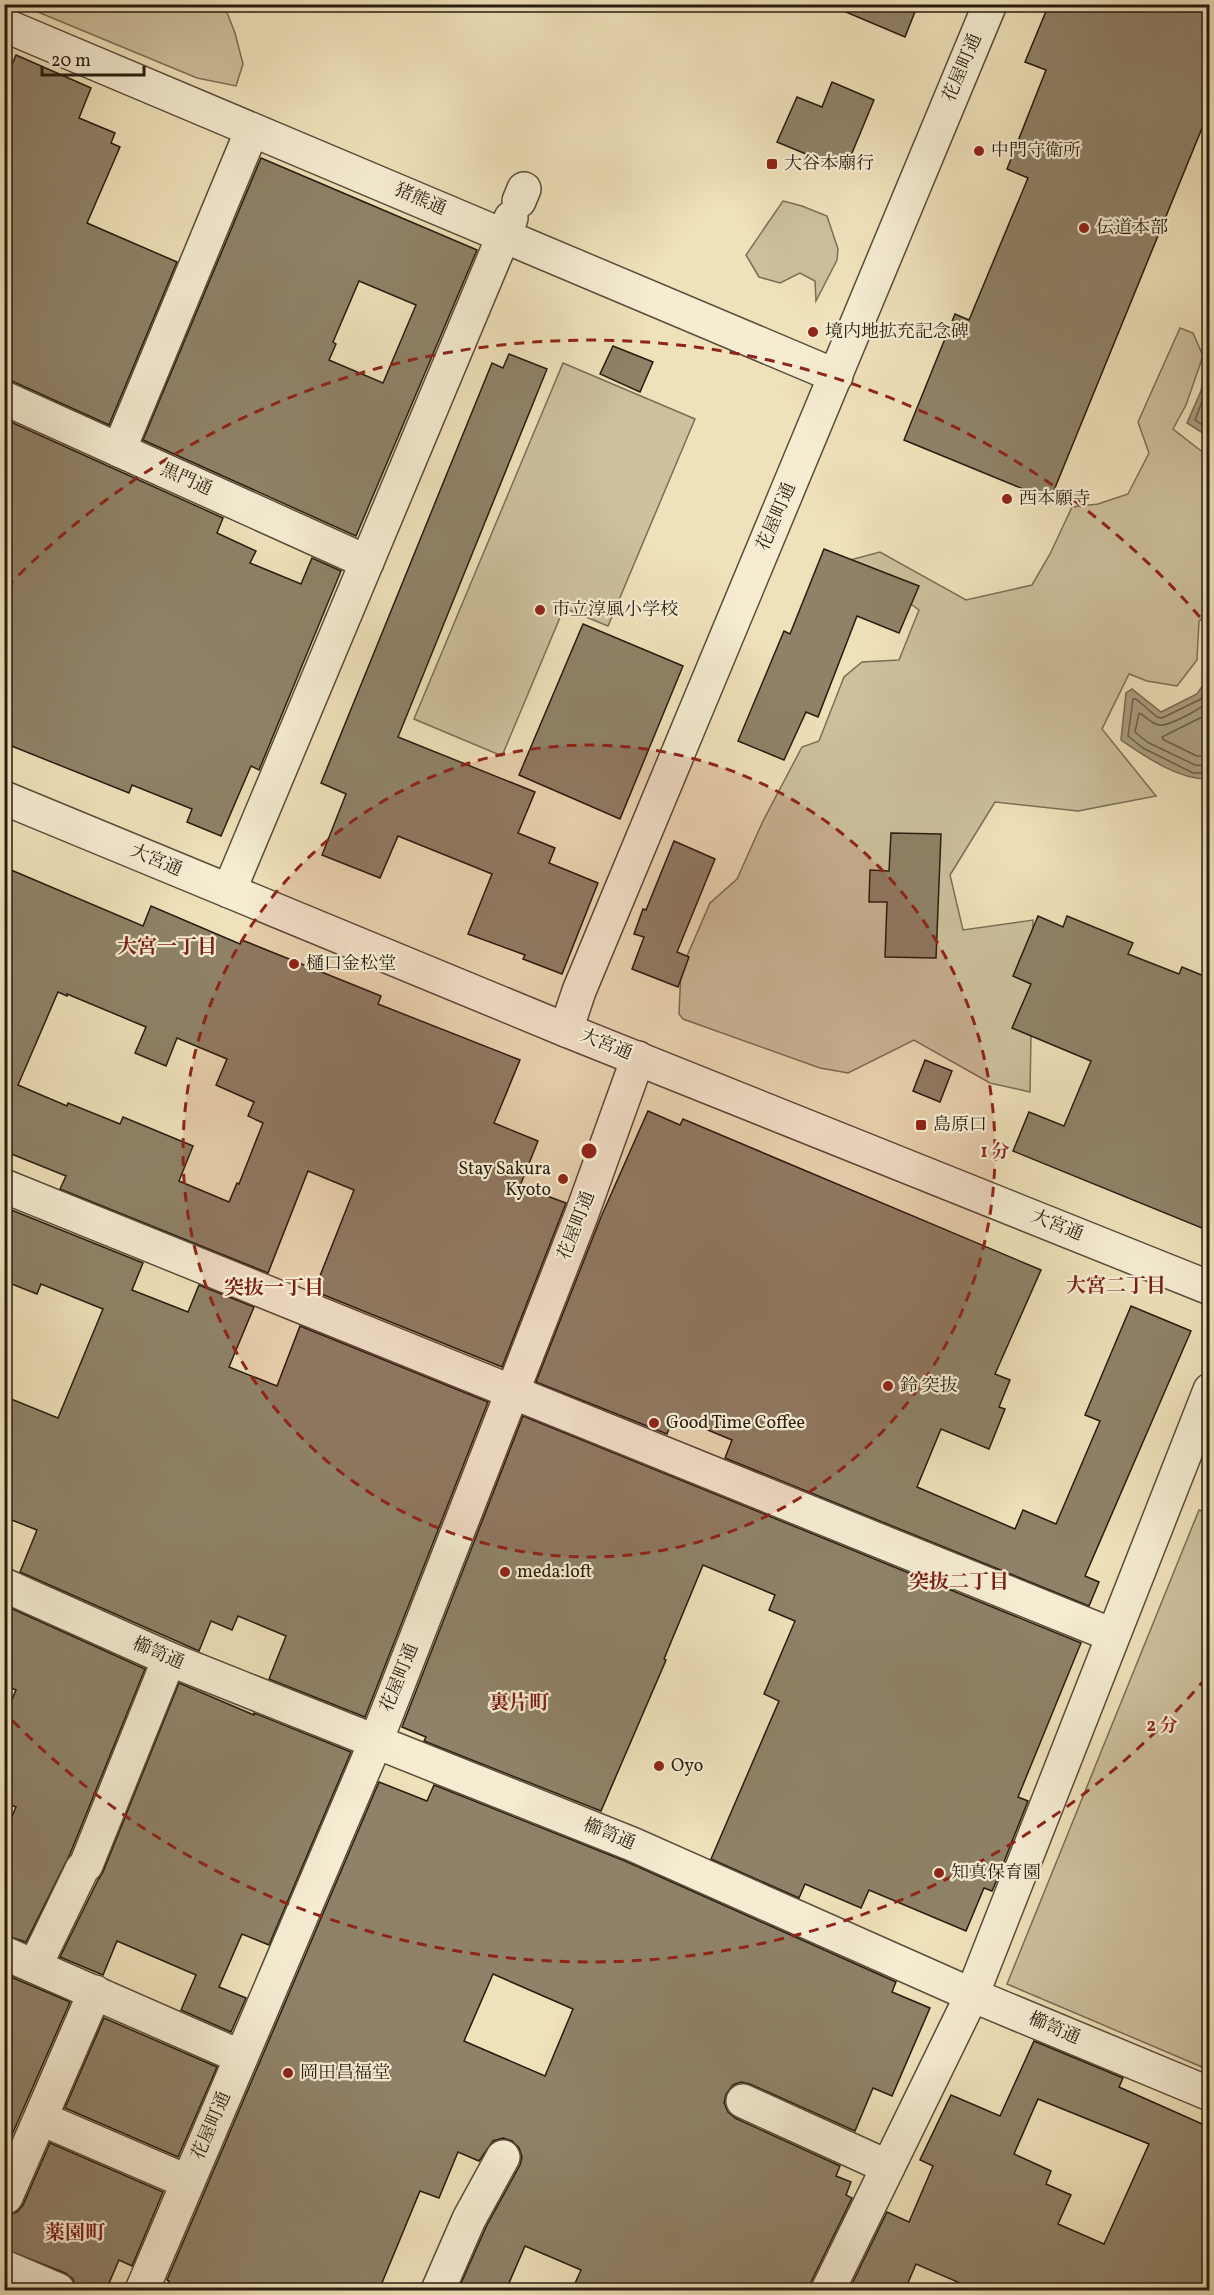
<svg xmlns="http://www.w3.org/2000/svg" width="1214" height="2295" viewBox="0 0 1214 2295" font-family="Vollkorn,'Noto Serif JP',serif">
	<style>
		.green { fill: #cdc09d; stroke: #7a6e56; stroke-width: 1.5 }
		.water { fill: #ab9e80; stroke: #766a53; stroke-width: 1.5 }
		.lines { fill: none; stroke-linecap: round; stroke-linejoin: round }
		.shore { stroke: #695d48; stroke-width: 1.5 }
		.building { fill: #8f8268; stroke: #271c10; stroke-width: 1.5; fill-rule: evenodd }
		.minor-casing { stroke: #594d3a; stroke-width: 36 }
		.minor { stroke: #f5ecd2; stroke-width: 33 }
		.ring { fill: none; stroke: #8f2418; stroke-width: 3; stroke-dasharray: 10 8 }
		.poi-dot { fill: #8f2418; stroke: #f5ecd2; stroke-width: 2 }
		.labels { text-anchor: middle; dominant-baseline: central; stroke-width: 4.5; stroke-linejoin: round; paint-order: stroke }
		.street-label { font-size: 18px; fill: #271c10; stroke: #f5ecd2 }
		.poi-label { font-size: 18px; fill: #271c10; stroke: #f5ecd2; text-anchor: start }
		.neighbourhood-label { font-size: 20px; font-weight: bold; fill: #7a1f14; stroke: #f5ecd2 }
		.centre { fill: #8f2418; stroke: #f5ecd2; stroke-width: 3 }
		.ring-label { font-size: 18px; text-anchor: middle; font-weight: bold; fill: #8f2418; stroke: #f5ecd2; stroke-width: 4.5; stroke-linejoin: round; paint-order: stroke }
	</style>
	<rect width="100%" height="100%" fill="#efe1ba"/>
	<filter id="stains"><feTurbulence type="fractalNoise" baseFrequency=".00333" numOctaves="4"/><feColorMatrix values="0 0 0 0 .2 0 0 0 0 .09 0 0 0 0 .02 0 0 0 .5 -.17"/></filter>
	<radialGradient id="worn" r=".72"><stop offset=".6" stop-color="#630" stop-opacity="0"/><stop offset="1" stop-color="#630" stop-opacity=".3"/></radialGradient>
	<g class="green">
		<path d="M21,5H224L235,33L243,64L236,86L197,78Z"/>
		<path d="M783,201L802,206L827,216L838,249L837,260L816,301L815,281L800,273L780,283L759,277L746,255Z"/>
		<path d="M1180,328L1193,333L1203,356L1186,405L1173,429L1209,457V612L1199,621L1197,660L1177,686L1147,681L1129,674L1102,729L1156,796L1078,811L995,802L950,875L963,930L1033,920L1030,1092L990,1083L914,1040L848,1073L820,1068L683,1019L679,1014L681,970L710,903L737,879L763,821L802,747L819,741L844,677L862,662L899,660L919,610L898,595L839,563L880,552L966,600L1032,585L1050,554L1072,507L1098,504L1128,494L1149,453L1138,422Z"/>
		<path d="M563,363L695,419L608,626L564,608L502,756L414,719Z"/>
		<path d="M1199,1510L1210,1514L1209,2070L1007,1984Z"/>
	</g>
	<g class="water">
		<path d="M1209,352L1210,437H1209L1187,423L1201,391Z"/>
		<path d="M1209,676V779C1179,780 1146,757 1121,740L1126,693L1132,689L1161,712L1197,694Z"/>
	</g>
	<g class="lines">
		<g class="shore">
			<path d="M1210,380L1195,420L1210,430"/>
			<path d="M1210,687L1201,699L1162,718L1157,717L1136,699H1133L1128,736L1143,748L1193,773H1210"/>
			<path d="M1210,700C1203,708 1168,727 1159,725C1151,724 1146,716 1139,713L1135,732L1147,742L1195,765L1210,766"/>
			<path d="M1210,713L1162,737L1164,740L1197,756L1210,757"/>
		</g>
	</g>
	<g class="building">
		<path d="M827,4H918L905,37Z"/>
		<path d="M1049,4H1209V111L1050,500L904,440L955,314L969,320L1028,178L1007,169L1046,70L1025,62Z"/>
		<path d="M16,55L91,88L79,118L115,133L111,143L120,147L87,223L177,262L109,425L12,381L4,380V64L11,67Z"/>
		<path d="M832,82L874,100L845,170L777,142L797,97L822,107Z"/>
		<path d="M261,158L477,250L356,536L143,440ZM359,281L416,305L383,383L329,360L336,344L333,342Z"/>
		<path d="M613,346L653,362L640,392L600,374Z"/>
		<path d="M509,354L547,369L398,737L535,792L518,833L555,848L549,863L598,883L562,974L523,959L525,955L468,934L492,874L398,836L380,878L322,855L346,794L321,783L492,363L503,368Z"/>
		<path d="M4,419L223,518L217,533L256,551L250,563L301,584L312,558L341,571L259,770L251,766L221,836L187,822L192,809L132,785L129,793L4,743Z"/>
		<path d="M824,549L919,586L899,633L857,616L818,717L806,712L784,760L738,741L784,631L790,634Z"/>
		<path d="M583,624L683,666L620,819L519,775Z"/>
		<path d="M891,833L941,834L936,958L885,957L887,902H869L870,870L889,871Z"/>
		<path d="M674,841L715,859L677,952L689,957L678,987L632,969L644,937L634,934L643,909L646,910Z"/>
		<path d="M4,867L143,926L151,906L240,944L242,940L381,996L378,1004L520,1060L494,1123L538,1141L520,1186L566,1203L502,1367L314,1291L354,1190L308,1171L268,1273L60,1189L66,1176L4,1151ZM58,992L67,996V994L146,1027L135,1053L166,1066L177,1038L227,1059L216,1085L254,1102L248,1116L263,1123L239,1184L237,1183L229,1202L179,1181L193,1146L123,1117L120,1124L68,1103L67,1106L18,1085Z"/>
		<path d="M1038,916L1063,927L1067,916L1133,943L1128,954L1179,974L1182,967L1209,978V1231L1013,1151L1029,1112L1064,1126L1091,1061L1012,1028L1031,984L1013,976Z"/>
		<path d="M925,1060L952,1071L940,1102L913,1091Z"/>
		<path d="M648,1111L680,1125L683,1119L1041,1270L995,1374L1010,1380L999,1407L1005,1409L989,1449L941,1429L917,1487L1015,1529L1023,1510L1056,1524L1100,1421L1085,1415L1131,1306L1191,1331L1085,1576L1099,1582L1089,1606L725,1458L732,1440L674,1416L667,1434L536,1382L601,1217Z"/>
		<path d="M4,1207L143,1263L132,1290L188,1312L199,1285L254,1307L229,1367L277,1386L300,1326L488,1402L365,1717L269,1679L286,1636L238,1616L232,1630L211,1621L199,1651L20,1572L37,1530L4,1517V1396L58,1418L103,1309L41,1284L37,1294L4,1281Z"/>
		<path d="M523,1416L1081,1643L1018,1797L1028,1801L996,1882L992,1891L984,1888L966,1931L869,1890L861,1908L805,1884L799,1898L711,1859L779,1701L764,1694L795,1621L769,1610L775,1595L703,1565L664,1659L666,1660L601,1811L424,1741L426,1737L402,1727Z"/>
		<path d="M6,1606L145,1669L70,1854L26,1942L4,1935V1835L16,1807L4,1803V1718L16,1690L4,1685Z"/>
		<path d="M179,1683L254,1715V1713L351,1752L269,1945L242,1934L219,1987L246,1998L231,2032L181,2010L196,1975L117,1941L103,1975L60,1957L98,1880L103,1872Z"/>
		<path d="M379,1782L427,1801L434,1785L625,1861L896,1982L892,1992L930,2008L892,2096L873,2088L855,2131L750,2084L741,2082L733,2085L726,2094L724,2103L728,2112L735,2118L840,2166L836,2176L851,2182L846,2195L852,2198L811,2282L809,2290H572L581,2270L525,2246L506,2290H458L487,2225L520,2165L522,2157L519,2148L512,2141L503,2138L493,2141L479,2161L458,2152L439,2198L420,2191L379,2290H165L169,2281L167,2280ZM493,1974L573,2009L545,2076L464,2041Z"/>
		<path d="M4,1974L70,2002L4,2153Z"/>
		<path d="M104,2018L217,2067L178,2157L65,2108Z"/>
		<path d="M1034,2041L1123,2078L1119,2087L1209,2127V2290H976L916,2264L905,2290H849L887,2212L909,2222L933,2166L920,2160L951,2095L1000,2116ZM1038,2099L1149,2144L1104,2244L1058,2224L1071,2195L1046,2184L1051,2171L1014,2154Z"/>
		<path d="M50,2143L163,2192L132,2266L119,2260L106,2290H76L73,2279L65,2273L4,2249V2215L17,2212L23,2205Z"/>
	</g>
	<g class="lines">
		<g class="minor-casing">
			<g id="minor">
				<path d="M4,25L836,376"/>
				<path d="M519,201L524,189"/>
				<path d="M4,398L367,562"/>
				<path d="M119,450L252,130"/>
				<path d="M4,798L566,1030L1210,1288"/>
				<path d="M229,891L511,218"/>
				<path d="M566,1030L579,991L990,4"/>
				<path d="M4,1186L1112,1635"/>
				<path d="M4,1585L169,1659L632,1844L972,1995L1210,2094"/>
				<path d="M4,1953L241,2057"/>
				<path d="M35,1966L82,1869L86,1865L169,1659"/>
				<path d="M743,2101L888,2167"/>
				<path d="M42,2119L188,2182"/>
				<path d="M6,2197L95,1992"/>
				<path d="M4,2267L58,2290"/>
				<path d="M142,2290L376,1741L581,1216L638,1058"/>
				<path d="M438,2290L469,2219L503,2157"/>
				<path d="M828,2290L972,1995L1210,1390"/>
			</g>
		</g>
		<use href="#minor" class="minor"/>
	</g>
	<circle cx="589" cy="1151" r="406" fill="#8f2418" fill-opacity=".12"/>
	<g class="ring">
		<circle cx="589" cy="1151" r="406"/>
		<path d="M1206 1678A811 811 0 0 1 6 1714M6 588A811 811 0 0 1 1206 624"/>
	</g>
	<g class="poi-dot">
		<circle cx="979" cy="151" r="6"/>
		<rect x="766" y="158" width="12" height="12" rx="3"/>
		<circle cx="1084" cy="228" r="6"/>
		<circle cx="813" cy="332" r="6"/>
		<circle cx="1007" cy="499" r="6"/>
		<circle cx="540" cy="610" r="6"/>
		<circle cx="294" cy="964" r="6"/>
		<rect x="915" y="1119" width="12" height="12" rx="3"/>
		<circle cx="563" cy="1179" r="6"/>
		<circle cx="888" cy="1386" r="6"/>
		<circle cx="654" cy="1423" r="6"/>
		<circle cx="505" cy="1572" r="6"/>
		<circle cx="659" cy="1766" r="6"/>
		<circle cx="939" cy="1873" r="6"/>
		<circle cx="288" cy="2073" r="6"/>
	</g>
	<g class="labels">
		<g class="street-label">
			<text transform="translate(963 68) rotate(-67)">花屋町通</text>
			<text transform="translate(420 200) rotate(23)">猪熊通</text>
			<text transform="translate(186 480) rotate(24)">黒門通</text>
			<text transform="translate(777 517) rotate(-67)">花屋町通</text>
			<text transform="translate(156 861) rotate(23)">大宮通</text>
			<text transform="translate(606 1045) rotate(22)">大宮通</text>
			<text transform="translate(577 1226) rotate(-69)">花屋町通</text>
			<text transform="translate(1057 1226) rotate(22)">大宮通</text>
			<text transform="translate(158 1654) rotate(23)">櫛笥通</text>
			<text transform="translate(400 1678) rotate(-68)">花屋町通</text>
			<text transform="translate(609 1835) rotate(22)">櫛笥通</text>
			<text transform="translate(1054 2029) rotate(23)">櫛笥通</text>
			<text transform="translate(212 2126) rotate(-67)">花屋町通</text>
		</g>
		<g class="poi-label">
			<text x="991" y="151">中門守衛所</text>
			<text x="784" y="164">大谷本廟行</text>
			<text x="1096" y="228">伝道本部</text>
			<text x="825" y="332">境内地拡充記念碑</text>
			<text x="1019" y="499">西本願寺</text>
			<text x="552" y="610">市立淳風小学校</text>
			<text x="306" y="964">樋口金松堂</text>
			<text x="933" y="1125">島原口</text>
			<text x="551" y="1169" text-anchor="end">Stay Sakura<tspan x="551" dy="21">Kyoto</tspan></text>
			<text x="900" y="1386">鈴 突抜</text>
			<text x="666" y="1423">Good Time Coffee</text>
			<text x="517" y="1572">meda:loft</text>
			<text x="671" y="1766">Oyo</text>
			<text x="951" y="1873">知真保育園</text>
			<text x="300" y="2073">岡田昌福堂</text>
		</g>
		<g class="neighbourhood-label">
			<text x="167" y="948">大宮一丁目</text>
			<text x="1116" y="1287">大宮二丁目</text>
			<text x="274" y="1289">突抜一丁目</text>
			<text x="959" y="1583">突抜二丁目</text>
			<text x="519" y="1704">裏片町</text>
			<text x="75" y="2234">薬園町</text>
		</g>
	</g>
	<circle cx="589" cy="1151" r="9" class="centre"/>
	<g class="ring-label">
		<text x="995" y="1157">1 分</text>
		<text x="1162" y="1731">2 分</text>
	</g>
	<rect width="1214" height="2295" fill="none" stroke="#efe1ba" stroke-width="24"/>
	<rect x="6" y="6" width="1202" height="2283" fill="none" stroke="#271c10" stroke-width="3"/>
	<rect x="12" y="12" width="1190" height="2271" fill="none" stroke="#271c10" stroke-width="1.5"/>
	<path d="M42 66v9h102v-9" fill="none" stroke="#271c10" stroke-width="3"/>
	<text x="51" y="66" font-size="18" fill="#271c10" stroke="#f5ecd2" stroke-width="4.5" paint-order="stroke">20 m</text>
	<rect width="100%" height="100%" filter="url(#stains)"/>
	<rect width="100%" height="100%" fill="url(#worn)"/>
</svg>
